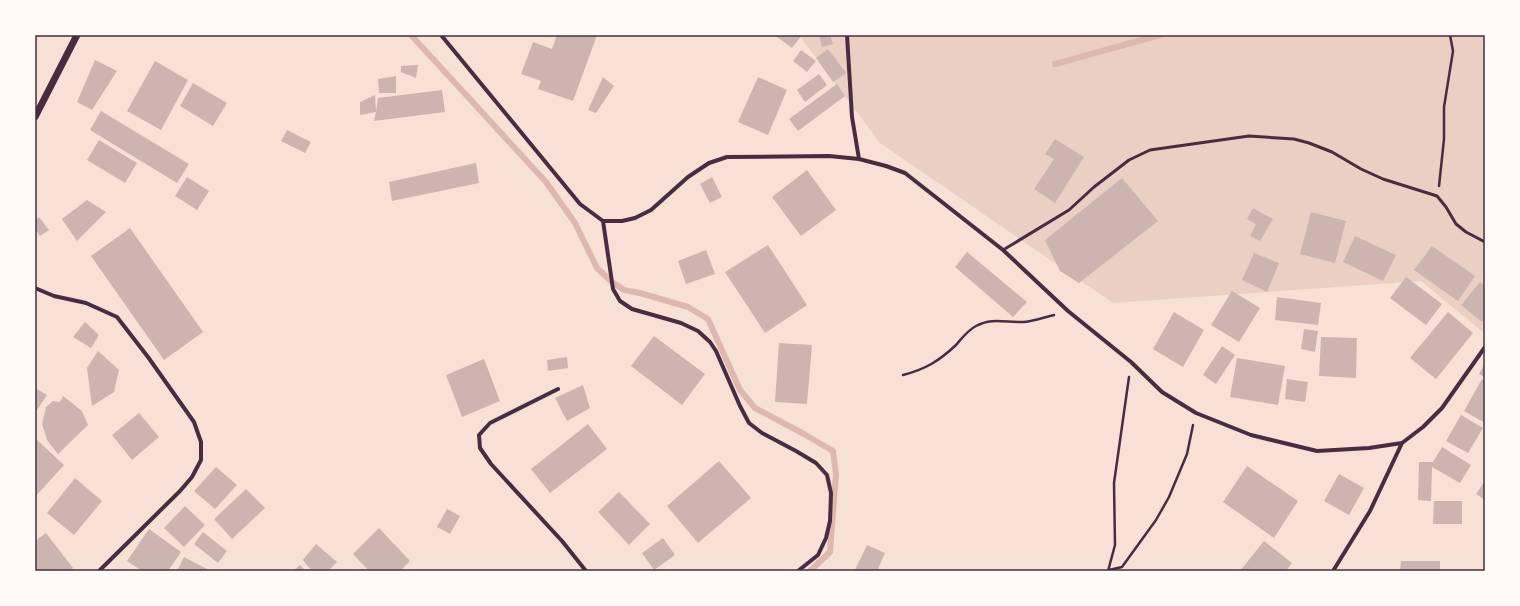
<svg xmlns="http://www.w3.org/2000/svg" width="1520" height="606" viewBox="0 0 1520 606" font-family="'Space Grotesk',sans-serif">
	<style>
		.green { fill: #ebcfc5 }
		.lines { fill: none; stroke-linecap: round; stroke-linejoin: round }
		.stream { stroke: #dcb8b0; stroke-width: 6 }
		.building { fill: #ccb4b1 }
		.path { stroke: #4a2c40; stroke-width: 2.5 }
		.service { stroke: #4a2c40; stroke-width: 3 }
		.minor { stroke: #4a2c40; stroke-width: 4 }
		.tertiary { stroke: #4a2c40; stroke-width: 7 }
		.neatline { fill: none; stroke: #4a2c40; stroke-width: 1.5 }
	</style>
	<rect width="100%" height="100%" fill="#f7e1d7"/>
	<path class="green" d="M799,35H1485V334L1421,281L1113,303L880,143Z"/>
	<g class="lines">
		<g class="stream">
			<path d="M411,35L546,182L575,223L597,268L612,282L624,290L640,293L688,307L708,319L740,390L755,408L804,434L833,451L836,474L830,552L810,571"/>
			<path d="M1055,64L1160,35"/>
		</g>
	</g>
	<g class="building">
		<path d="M557,35H597L573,101L538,89L541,81L521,74L533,42L552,49Z"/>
		<path d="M774,35H802L792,48Z"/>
		<path d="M819,35H830L833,44L822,47Z"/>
		<path d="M828,49L846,73L833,82L816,58Z"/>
		<path d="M801,50L816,61L807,72L793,61Z"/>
		<path d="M95,60L117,71L92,110L77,102Z"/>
		<path d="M155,61L188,80L161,130L127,111Z"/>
		<path d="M418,65L416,78L401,72V66Z"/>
		<path d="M819,74L827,85L805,102L797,90Z"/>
		<path d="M396,76V93H379L378,79Z"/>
		<path d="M603,77L614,86L596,113L588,110Z"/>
		<path d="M758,77L787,90L768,135L738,122Z"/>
		<path d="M193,83L227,103L213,126L180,106Z"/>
		<path d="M837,84L845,96L798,131L789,119Z"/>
		<path d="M442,90L445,112L374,121L376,112L360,115V102L375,95L376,112L378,98Z"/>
		<path d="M101,111L189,164L177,183L90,130Z"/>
		<path d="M287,130L311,142L305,153L281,141Z"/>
		<path d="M1055,139L1084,157L1055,203L1034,189L1054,159L1045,154Z"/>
		<path d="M99,140L137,163L125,183L87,160Z"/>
		<path d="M476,163L479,183L392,201L389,182Z"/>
		<path d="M807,170L836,210L801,236L772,197Z"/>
		<path d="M187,177L209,191L197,210L175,196Z"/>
		<path d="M712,177L722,197L710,203L700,184Z"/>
		<path d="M1122,178L1158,221L1079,283L1060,271L1045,240Z"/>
		<path d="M87,200L106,212L77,241L62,219Z"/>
		<path d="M1253,208L1273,219L1260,241L1250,236L1256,224L1247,219Z"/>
		<path d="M1311,212L1346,221L1335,263L1300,254Z"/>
		<path d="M39,217L49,230L40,236L35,229V220Z"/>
		<path d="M130,228L203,332L164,360L91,256Z"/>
		<path d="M1355,236L1396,255L1383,281L1343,262Z"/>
		<path d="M768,245L807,305L765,333L725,272Z"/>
		<path d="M1432,246L1475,276L1458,301L1414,270Z"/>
		<path d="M706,250L715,274L686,284L678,261Z"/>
		<path d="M967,252L1027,302L1013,317L955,267Z"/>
		<path d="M1254,253L1279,263L1267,292L1242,280Z"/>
		<path d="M1406,277L1442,304L1426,325L1390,298Z"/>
		<path d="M1480,282L1485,286V318L1482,322L1461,305Z"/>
		<path d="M1232,291L1260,308L1239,342L1211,325Z"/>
		<path d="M1277,297L1321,303L1318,325L1275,320Z"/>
		<path d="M1174,312L1204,330L1183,367L1153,349Z"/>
		<path d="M1448,312L1473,333L1436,379L1410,358Z"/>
		<path d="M85,322L99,335L91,348L73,337Z"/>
		<path d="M1304,329L1318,331L1315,352L1301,349Z"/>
		<path d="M654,336L705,374L682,405L631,366Z"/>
		<path d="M1321,337L1357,338L1356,378L1319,376Z"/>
		<path d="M779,343L812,345L807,404L775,402Z"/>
		<path d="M1222,346L1235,355L1216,384L1203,375Z"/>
		<path d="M98,351L119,370L114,392L92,406L87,368Z"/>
		<path d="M567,357L568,368L548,371L547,360Z"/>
		<path d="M1237,358L1285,366L1278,405L1230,397Z"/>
		<path d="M484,359L500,401L462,417L446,375Z"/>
		<path d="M1485,363V378L1479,374Z"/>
		<path d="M1287,379L1308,382L1305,402L1285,399Z"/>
		<path d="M1482,379L1485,381V423L1464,411Z"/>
		<path d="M583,385L590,408L567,421L555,398Z"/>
		<path d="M35,388L47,395L35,413Z"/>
		<path d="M63,396L82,411L88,425L58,454L47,440L42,424L46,407L53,401L60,402Z"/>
		<path d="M139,413L159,437L132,460L112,435Z"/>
		<path d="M1461,415L1483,428L1468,453L1446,441Z"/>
		<path d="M588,424L607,449L550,493L531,469Z"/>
		<path d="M37,440L64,465L35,497V442Z"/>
		<path d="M1442,447L1471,465L1460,483L1432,467L1431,501L1418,500L1419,462H1433Z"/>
		<path d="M719,461L751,498L698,543L667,506Z"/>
		<path d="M1247,466L1298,501L1274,538L1223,502Z"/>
		<path d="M216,467L237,485L215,509L194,491Z"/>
		<path d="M1339,474L1364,488L1349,515L1324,501Z"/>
		<path d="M75,478L102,501L74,535L47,513Z"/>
		<path d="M1485,481V500L1476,494Z"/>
		<path d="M246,489L265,508L232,539L214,519Z"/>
		<path d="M619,492L650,524L629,545L598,512Z"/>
		<path d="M1434,501H1462V524H1433Z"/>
		<path d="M185,506L205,525L184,547L164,528Z"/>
		<path d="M447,509L460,516L450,534L437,527Z"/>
		<path d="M379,528L410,561L400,571H369L353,554Z"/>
		<path d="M149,529L181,552L168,571H142L127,561Z"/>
		<path d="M203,532L227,551L218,563L194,544Z"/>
		<path d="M46,533L73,568L70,571H35V541Z"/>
		<path d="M663,538L675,555L654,570L642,553Z"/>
		<path d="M1264,541L1292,563L1286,571H1240Z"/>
		<path d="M316,544L337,562L328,571H312L303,560Z"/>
		<path d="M867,545L885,553L877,571L855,570Z"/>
		<path d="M184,557L211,571H177Z"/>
		<path d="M1401,561H1440V571H1400Z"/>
		<path d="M300,565L306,571H293Z"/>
	</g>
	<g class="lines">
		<g class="path">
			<path d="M1439,186L1444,139V107L1453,51L1450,35"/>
			<path d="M903,375C926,369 939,361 956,345C962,338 968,330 976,326C992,317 1007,323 1024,322C1035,321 1045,317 1054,315"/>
			<path d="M1109,570L1122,567L1156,520L1169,497L1187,454L1193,425"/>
			<path d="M1108,571L1115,545L1114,483L1129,377"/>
		</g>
		<path class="service" d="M1003,250L1069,210L1094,187L1107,177L1129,160L1150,150L1249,136L1294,139L1309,143L1332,152L1361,169L1383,179L1437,196L1446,207L1456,224L1466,232L1485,242"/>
		<g class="minor">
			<path d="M441,35L580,204L603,221H622L635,218L651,210L688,177L709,163L727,157L829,156L859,159L886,166L905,173L1003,250L1068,311L1131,362L1162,392L1196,413L1251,435L1317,451L1369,448L1402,443L1423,427L1442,408L1485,347"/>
			<path d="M847,35L852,117L859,159"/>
			<path d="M603,221L613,289L620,301L632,309L681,323L698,331L710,342L716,351L740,406L749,423L762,433L796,451L816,463L827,475L831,493L830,521L826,538L818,555L798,571"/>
			<path d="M35,288L54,296L86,303L117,317L148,357L194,422L201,442V460L192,477L180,491L99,571"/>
			<path d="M558,389L490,423L479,435L480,448L491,464L562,541L586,571"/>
			<path d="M1333,571L1370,511L1402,443"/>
		</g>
		<path class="tertiary" d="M35,117L77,35"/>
	</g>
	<rect width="1520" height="606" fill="none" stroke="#fffaf5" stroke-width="72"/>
	<rect x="36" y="36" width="1448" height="534" class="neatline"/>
</svg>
